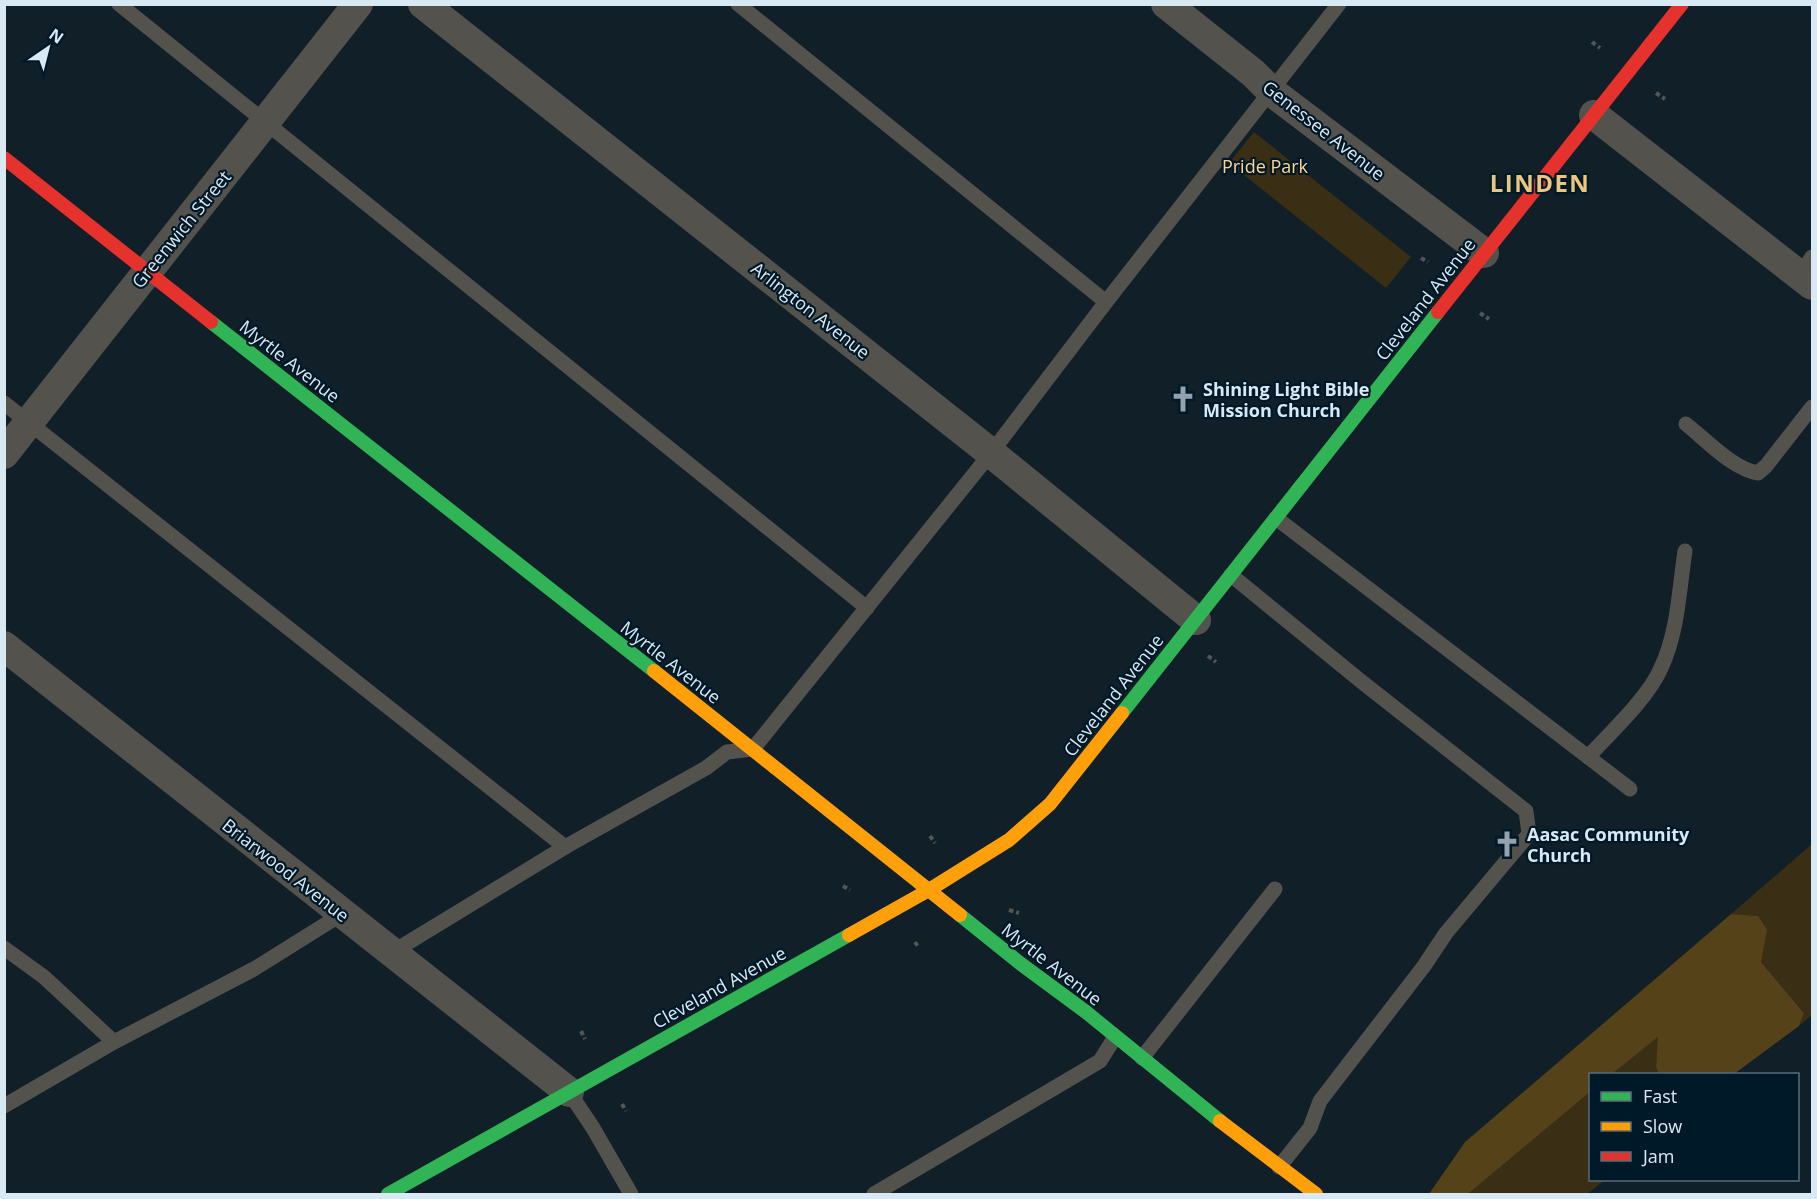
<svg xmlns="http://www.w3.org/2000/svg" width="1817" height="1199" viewBox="0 0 1817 1199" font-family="'Open Sans',sans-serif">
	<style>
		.green { fill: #3a2f14 }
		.forest { fill: #554219 }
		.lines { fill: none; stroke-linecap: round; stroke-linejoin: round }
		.path { stroke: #525655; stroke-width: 4; stroke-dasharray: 4.5 3; stroke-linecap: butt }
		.lane { stroke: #53524d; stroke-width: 15 }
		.street { stroke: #53524d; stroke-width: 30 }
		.fast { stroke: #30b455; stroke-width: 14 }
		.slow { stroke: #ff9f0a; stroke-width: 14 }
		.jam { stroke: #e5322d; stroke-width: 14 }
		.labels { text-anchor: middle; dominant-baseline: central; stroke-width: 4.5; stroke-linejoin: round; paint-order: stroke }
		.street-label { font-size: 18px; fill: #d9e9f4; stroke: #001928 }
		.park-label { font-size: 18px; fill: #fdd792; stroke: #001928 }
		.poi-label { font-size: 18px; font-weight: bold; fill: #d9e9f4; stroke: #001928; text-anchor: start }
		.district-label { font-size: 24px; font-weight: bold; letter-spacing: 1.5px; fill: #ecc67e; stroke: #001928 }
	</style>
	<rect width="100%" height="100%" fill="#101f28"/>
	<g class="green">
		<path d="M1254,132L1411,257L1386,288L1229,163Z"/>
		<path d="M1812,844V1015L1799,1026L1804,1013L1761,962L1758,916L1731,914Z"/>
		<path d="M1659,1036L1656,1066L1659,1074H1612Z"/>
		<path d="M1590,1092V1180H1605L1587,1194H1468Z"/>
	</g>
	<path class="forest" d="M1731,914L1758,916L1767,930L1761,962L1804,1013L1799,1026L1734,1074H1659L1656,1067L1658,1037L1612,1074H1590V1092L1468,1194H1429L1465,1142Z"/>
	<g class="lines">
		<g class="path">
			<path d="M1592,42L1600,48"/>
			<path d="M1656,93L1665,99"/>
			<path d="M1421,258L1428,262"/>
			<path d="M1480,313L1489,319"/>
			<path d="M1208,656L1216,662"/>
			<path d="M930,836L935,843"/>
			<path d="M843,886L850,890"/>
			<path d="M1009,910L1019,913"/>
			<path d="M915,942L919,948"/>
			<path d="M581,1031L585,1039"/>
			<path d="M622,1104L626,1111"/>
		</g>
		<g class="lane">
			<path d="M119,4L867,608"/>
			<path d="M738,4L1106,302"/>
			<path d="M1800,275L1812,257"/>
			<path d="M4,403L565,847"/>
			<path d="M1686,424C1706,440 1733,469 1758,473L1766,466L1812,407"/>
			<path d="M1276,518L1630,789"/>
			<path d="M1231,575L1362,682L1526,811L1529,834L1446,933L1424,966L1320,1101L1310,1128L1279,1167"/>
			<path d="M1588,757C1611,732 1648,698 1661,668C1678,632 1679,590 1685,551"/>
			<path d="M4,948L44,977L114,1042"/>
			<path d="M391,953L565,847L706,768L727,752L753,749L991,453L1106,302L1339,4"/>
			<path d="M1142,1058L1275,889"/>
			<path d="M569,1092L593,1128L631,1194"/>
			<path d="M4,1106L114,1042L254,969L342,914"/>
			<path d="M874,1194L1100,1061L1115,1037"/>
		</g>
		<g class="street">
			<path d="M423,4L991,453L1196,620"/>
			<path d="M1166,4L1253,73L1272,92L1484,253"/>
			<path d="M1594,115L1812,285"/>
			<path d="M4,454L358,4"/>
			<path d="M4,646L569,1092"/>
		</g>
		<g class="fast">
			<path d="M211,322L654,671"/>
			<path d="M1122,713L1438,312"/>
			<path d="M960,915L1021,964L1086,1012L1220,1121"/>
			<path d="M388,1194L849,935"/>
		</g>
		<g class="slow">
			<path d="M654,671L960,915"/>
			<path d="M849,935L929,890L1009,840L1050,804L1122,713"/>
			<path d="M1220,1121L1316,1194"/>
		</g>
		<g class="jam">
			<path d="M4,158L211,322"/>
			<path d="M1438,312L1682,4"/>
		</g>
	</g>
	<defs>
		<g id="church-bare" transform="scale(2.07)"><path d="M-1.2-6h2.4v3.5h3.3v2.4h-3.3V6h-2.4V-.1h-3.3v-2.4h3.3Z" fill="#93a2ad" stroke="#001928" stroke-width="2.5" paint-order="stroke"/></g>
	</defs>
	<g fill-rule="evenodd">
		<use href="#church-bare" x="1183" y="399"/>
		<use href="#church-bare" x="1507" y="844"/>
	</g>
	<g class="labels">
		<g class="street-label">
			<text transform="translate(1324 130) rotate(38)">Genessee Avenue</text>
			<text transform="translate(181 229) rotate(-51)">Greenwich Street</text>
			<text transform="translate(1425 299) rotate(-52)">Cleveland Avenue</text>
			<text transform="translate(811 310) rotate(38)">Arlington Avenue</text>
			<text transform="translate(290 361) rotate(38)">Myrtle Avenue</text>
			<text transform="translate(671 662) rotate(38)">Myrtle Avenue</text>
			<text transform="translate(1113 695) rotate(-52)">Cleveland Avenue</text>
			<text transform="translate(286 870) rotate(38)">Briarwood Avenue</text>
			<text transform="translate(1052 964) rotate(38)">Myrtle Avenue</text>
			<text transform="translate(719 987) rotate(-29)">Cleveland Avenue</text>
		</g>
		<g class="park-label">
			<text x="1265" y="166">Pride Park</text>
		</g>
		<g class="poi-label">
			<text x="1203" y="389">Shining Light Bible<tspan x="1203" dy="21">Mission Church</tspan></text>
			<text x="1527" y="834">Aasac Community<tspan x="1527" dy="21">Church</tspan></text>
		</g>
		<g class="district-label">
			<text x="1540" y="182">LINDEN</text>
		</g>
	</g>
	<rect width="1817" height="1199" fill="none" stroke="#d9e9f4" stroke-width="12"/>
	<rect x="1589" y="1073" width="210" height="108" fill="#001928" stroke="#576c7a" stroke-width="1.5"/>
	<rect x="1601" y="1092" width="30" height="9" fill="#30b455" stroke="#576c7a" stroke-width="1.5"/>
	<text x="1643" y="1103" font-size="18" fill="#d9e9f4">Fast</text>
	<rect x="1601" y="1122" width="30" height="9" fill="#ff9f0a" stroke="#576c7a" stroke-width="1.5"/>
	<text x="1643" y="1133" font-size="18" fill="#d9e9f4">Slow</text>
	<rect x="1601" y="1152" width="30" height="9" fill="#e5322d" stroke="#576c7a" stroke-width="1.5"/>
	<text x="1643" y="1163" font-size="18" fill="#d9e9f4">Jam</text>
	<g transform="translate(48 48) rotate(35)" stroke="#001928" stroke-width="4.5" paint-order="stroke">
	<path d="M0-4.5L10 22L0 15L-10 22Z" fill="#d9e9f4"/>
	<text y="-9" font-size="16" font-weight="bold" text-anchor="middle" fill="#d9e9f4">N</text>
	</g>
</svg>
